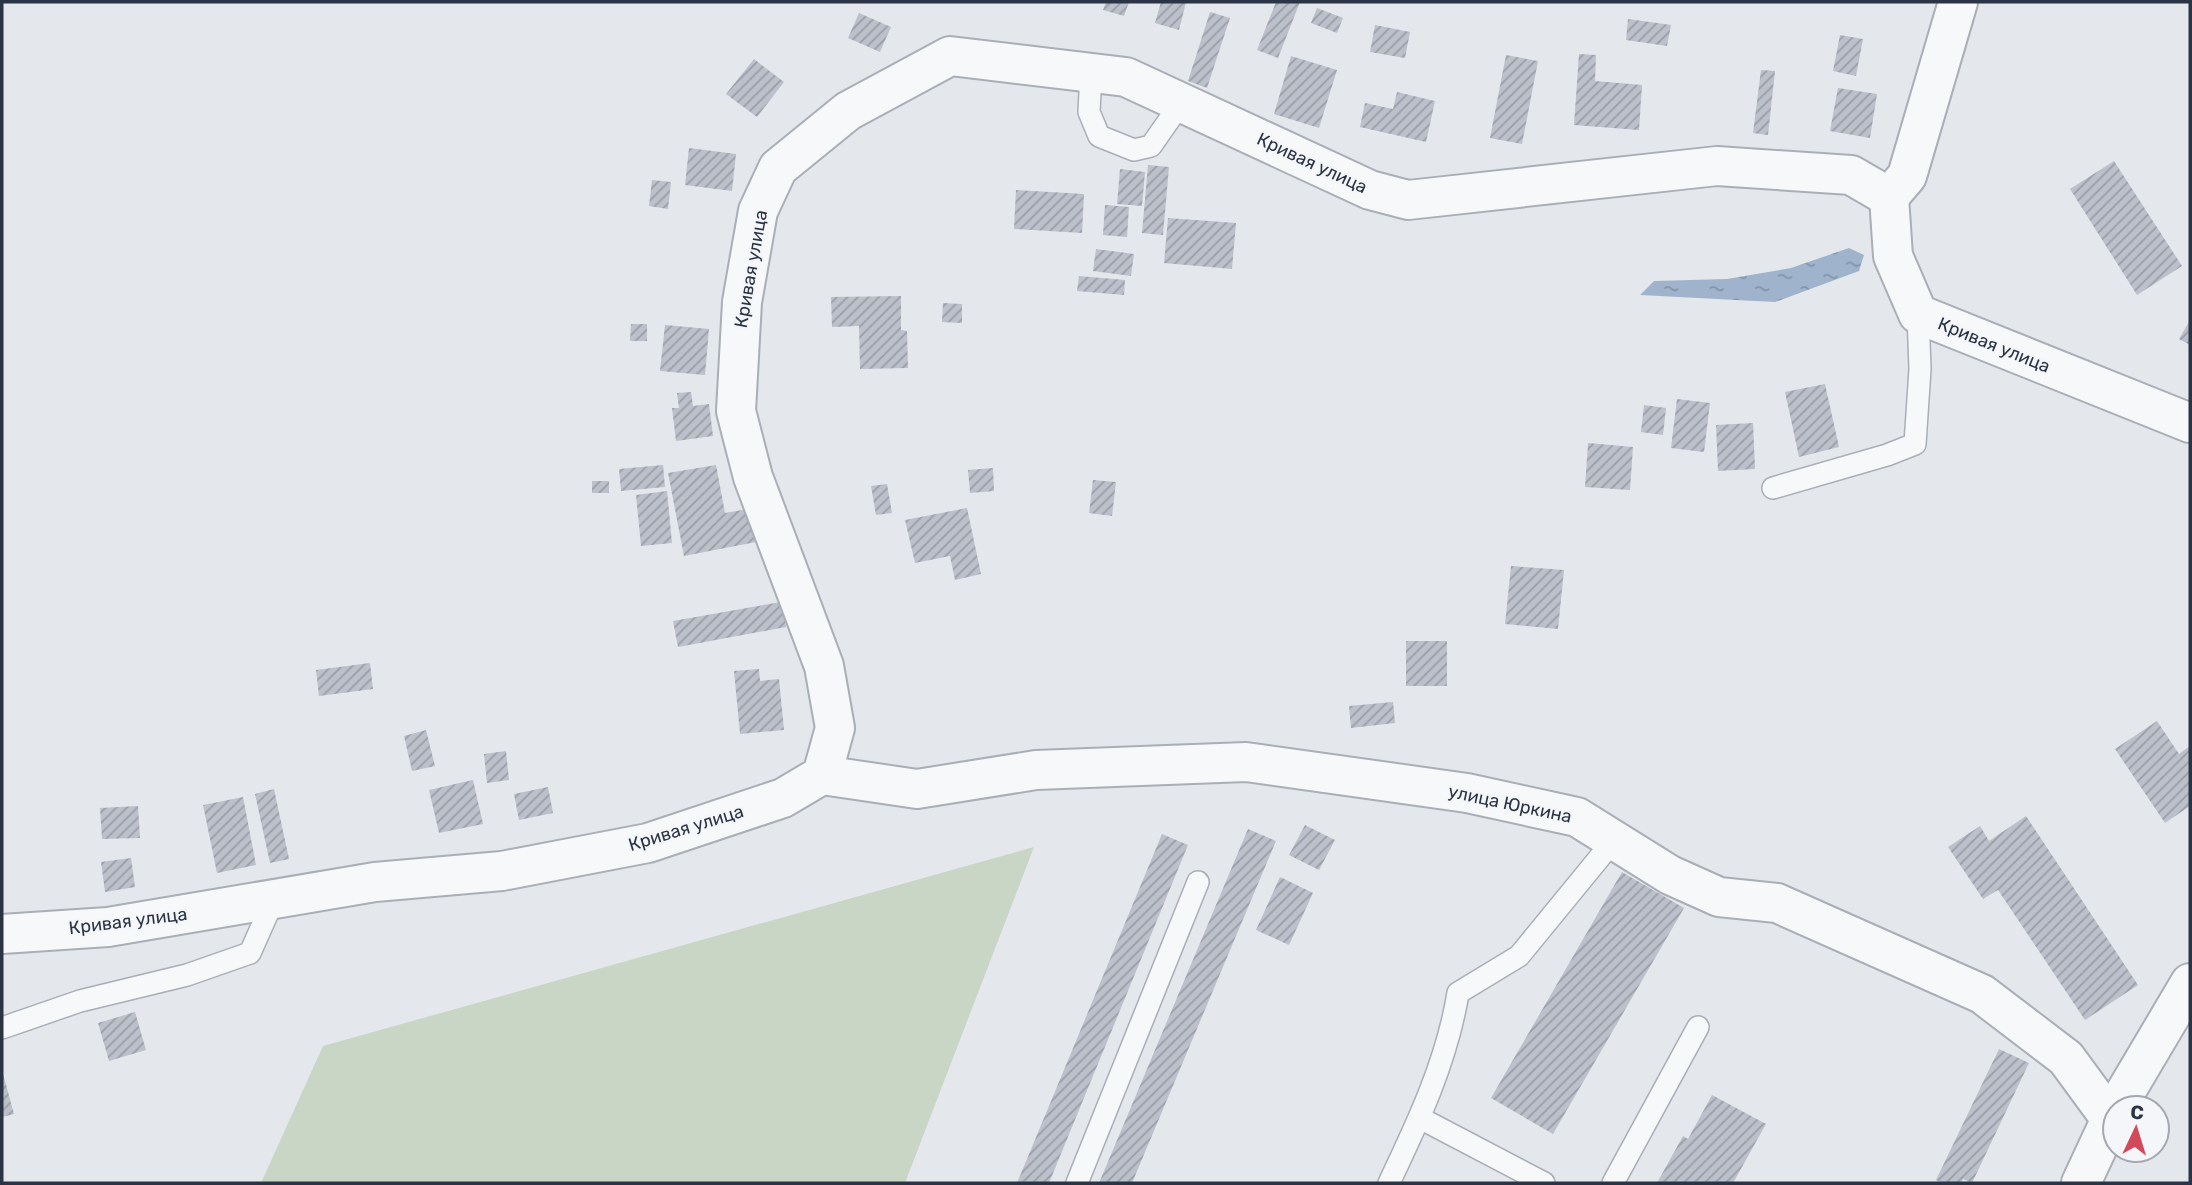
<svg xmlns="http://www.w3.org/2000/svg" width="2192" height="1185" viewBox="0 0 2192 1185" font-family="Rubik,sans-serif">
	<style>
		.garden { fill: #c9d6c5 }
		.water { fill: url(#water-ripples) }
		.building { fill: url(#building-hatch) }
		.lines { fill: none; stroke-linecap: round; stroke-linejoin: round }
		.service-casing { stroke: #a9aeb7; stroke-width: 24 }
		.minor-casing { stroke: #a9aeb7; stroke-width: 42 }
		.service { stroke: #f7f8fa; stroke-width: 21 }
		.minor { stroke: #f7f8fa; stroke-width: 38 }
		.labels { text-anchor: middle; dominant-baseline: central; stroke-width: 5; stroke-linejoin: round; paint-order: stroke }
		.street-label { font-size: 18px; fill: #2b3445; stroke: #f4f6f9 }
	</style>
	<defs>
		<pattern id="water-ripples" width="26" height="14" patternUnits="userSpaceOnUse" patternTransform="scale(1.75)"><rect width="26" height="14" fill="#9fb4cc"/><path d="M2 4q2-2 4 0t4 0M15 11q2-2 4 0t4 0" fill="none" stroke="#8293a7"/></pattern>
		<pattern id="building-hatch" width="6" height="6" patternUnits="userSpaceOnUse" patternTransform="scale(1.75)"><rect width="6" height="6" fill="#bbc0ca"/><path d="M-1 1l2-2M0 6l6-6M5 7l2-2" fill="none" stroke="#989da6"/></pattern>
	</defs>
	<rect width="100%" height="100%" fill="#e4e7ec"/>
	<path class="garden" d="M1034,847L905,1183H261L323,1046Z"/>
	<path class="water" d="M1849,248L1864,255L1859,271L1775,302L1640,295L1654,281L1727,279L1791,268Z"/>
	<g class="building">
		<path d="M1106,2H1129L1124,16L1103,10Z"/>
		<path d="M1161,2H1186L1179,30L1155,23Z"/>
		<path d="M1276,2H1300L1278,58L1257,50Z"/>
		<path d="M1317,8L1343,18L1337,33L1311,23Z"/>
		<path d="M1210,12L1230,18L1207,88L1188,81Z"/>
		<path d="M859,13L891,27L880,52L848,38Z"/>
		<path d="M1628,19L1671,25L1667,46L1626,40Z"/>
		<path d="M1375,25L1410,32L1405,58L1370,52Z"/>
		<path d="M1840,35L1863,39L1856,76L1833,71Z"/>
		<path d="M1579,54L1596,55L1595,81L1642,85L1639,130L1574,125Z"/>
		<path d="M1506,55L1538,61L1522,144L1490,138Z"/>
		<path d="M1291,56L1337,70L1319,128L1274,114Z"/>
		<path d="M754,59L784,82L757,117L726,94Z"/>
		<path d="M1761,70L1775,71L1768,135L1753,133Z"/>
		<path d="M1838,88L1877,94L1870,138L1830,131Z"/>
		<path d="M1397,92L1435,101L1426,142L1360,127L1365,103L1393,109Z"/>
		<path d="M689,148L736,154L732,191L685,185Z"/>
		<path d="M2114,161L2182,266L2137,295L2070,189Z"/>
		<path d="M1148,165L1169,167L1163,235L1142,233Z"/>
		<path d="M1120,169L1145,172L1142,206L1117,204Z"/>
		<path d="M652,180L671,182L668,209L649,206Z"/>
		<path d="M1016,190L1084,194L1082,233L1014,229Z"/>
		<path d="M1105,205L1129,207L1127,237L1103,235Z"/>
		<path d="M1168,218L1236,223L1232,269L1164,263Z"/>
		<path d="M1096,249L1134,254L1131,276L1093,271Z"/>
		<path d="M1079,276L1125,280L1124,295L1077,291Z"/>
		<path d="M901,296V330L907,331L908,368L860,369L859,326L832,327L831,297Z"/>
		<path d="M943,303L962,304V323L942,322Z"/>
		<path d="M2190,320V345L2179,339Z"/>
		<path d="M631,324H647V341H630Z"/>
		<path d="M665,325L709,329L705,375L660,371Z"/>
		<path d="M1825,384L1839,447L1799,457L1785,392Z"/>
		<path d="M691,392L693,406L709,404L713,436L676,441L672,408H679L677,393Z"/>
		<path d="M1677,399L1710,403L1704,452L1671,448Z"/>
		<path d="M1644,405L1666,408L1663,435L1641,432Z"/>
		<path d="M1753,423L1755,469L1718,471L1716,425Z"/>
		<path d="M1588,443L1633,447L1630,490L1585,487Z"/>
		<path d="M663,465L665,487L621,491L619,469Z"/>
		<path d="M716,465L725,513L754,508L761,541L684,556L668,473Z"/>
		<path d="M993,468L994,491L970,493L968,470Z"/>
		<path d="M1093,480L1116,482L1112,516L1089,513Z"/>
		<rect x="592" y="481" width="17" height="12"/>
		<path d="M887,484L892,513L876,515L871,486Z"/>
		<path d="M667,491L672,543L641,546L636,495Z"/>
		<path d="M967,508L981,574L955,580L950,556L915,563L905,520Z"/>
		<path d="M1511,566L1564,570L1558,629L1505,624Z"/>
		<path d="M781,602L786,627L678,647L673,621Z"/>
		<rect x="1406" y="641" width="41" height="45"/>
		<path d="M370,663L373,689L319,696L316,670Z"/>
		<path d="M759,669L760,681L779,679L784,730L740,734L734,671Z"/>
		<path d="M1393,702L1395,723L1351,728L1349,706Z"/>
		<path d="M2157,721L2179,754L2190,746V806L2165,823L2115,749Z"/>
		<path d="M426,730L435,766L412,771L404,736Z"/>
		<path d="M506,751L509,780L487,783L484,754Z"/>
		<path d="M473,780L483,824L439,833L429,790Z"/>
		<path d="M548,787L553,813L519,820L514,794Z"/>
		<path d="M274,789L289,859L270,863L255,794Z"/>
		<path d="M243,797L256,865L217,873L203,805Z"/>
		<path d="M138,806L140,838L102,839L100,808Z"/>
		<path d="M2026,816L2138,985L2085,1020L1998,890L1983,899L1948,847L1980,826L1989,841Z"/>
		<path d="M1305,825L1335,840L1319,870L1289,855Z"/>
		<path d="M1248,829L1276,841L1132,1183H1099Z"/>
		<path d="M1162,834L1188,845L1049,1183H1017Z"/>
		<path d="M131,858L135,887L105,892L101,862Z"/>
		<path d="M1622,872L1684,908L1553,1134L1491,1098Z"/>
		<path d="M1280,877L1313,893L1289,945L1256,930Z"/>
		<path d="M135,1012L146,1050L109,1061L98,1023Z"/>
		<path d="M1999,1049L2029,1063L1972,1183L1963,1179L1961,1183H1942L1936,1180Z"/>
		<path d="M2,1070L14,1114L2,1117Z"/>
		<path d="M1712,1095L1766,1124L1733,1183H1657L1683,1136L1688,1139Z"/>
	</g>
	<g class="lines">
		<g class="service-casing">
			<g id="service">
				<path d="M1091,73L1089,112L1099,136L1134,150L1151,146L1181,103"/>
				<path d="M1773,488L1887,455L1915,444L1920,369L1918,314"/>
				<path d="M2,1028L80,1001L187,975L250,953L274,899"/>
				<path d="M1420,1118L1544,1183"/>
				<path d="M1077,1183L1198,882"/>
				<path d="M1389,1183C1418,1122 1447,1061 1458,993L1519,956L1614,840"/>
				<path d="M1613,1183L1698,1027"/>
			</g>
		</g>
		<g class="minor-casing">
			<g id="minor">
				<path d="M1889,197L1907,176L1958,2"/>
				<path d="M822,775L917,789L1036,770L1246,762L1467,793L1577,817L1670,875L1719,897L1777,903L1982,994L2066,1058L2110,1118"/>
				<path d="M2,934L108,927L375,882L502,871L648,843L783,798L822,775L835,728L824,666L753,477L736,411L742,302L758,211L778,168L848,111L950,56L1126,77L1370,190L1408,200L1717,166L1851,175L1889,197L1893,256L1918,314L2190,423"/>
				<path d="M2116,1108L2190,983"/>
				<path d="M2081,1183L2115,1110"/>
			</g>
		</g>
		<use href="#service" class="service"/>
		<use href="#minor" class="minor"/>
	</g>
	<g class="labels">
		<g class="street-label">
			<text transform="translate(1312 163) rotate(25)">Кривая улица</text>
			<text transform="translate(751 269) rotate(-80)">Кривая улица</text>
			<text transform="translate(1994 345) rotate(22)">Кривая улица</text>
			<text transform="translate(1510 804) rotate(12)">улица Юркина</text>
			<text transform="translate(686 828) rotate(-17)">Кривая улица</text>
			<text transform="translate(128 921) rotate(-7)">Кривая улица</text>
		</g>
	</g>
	<rect width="2192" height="1185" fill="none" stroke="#2b3445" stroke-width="7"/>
	<g transform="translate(2136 1129) rotate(4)"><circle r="33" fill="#f4f6f9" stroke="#a4a8b1" stroke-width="2"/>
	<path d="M0-5L12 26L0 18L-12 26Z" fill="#d1495b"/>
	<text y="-10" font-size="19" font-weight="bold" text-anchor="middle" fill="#2b3445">С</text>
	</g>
</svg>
